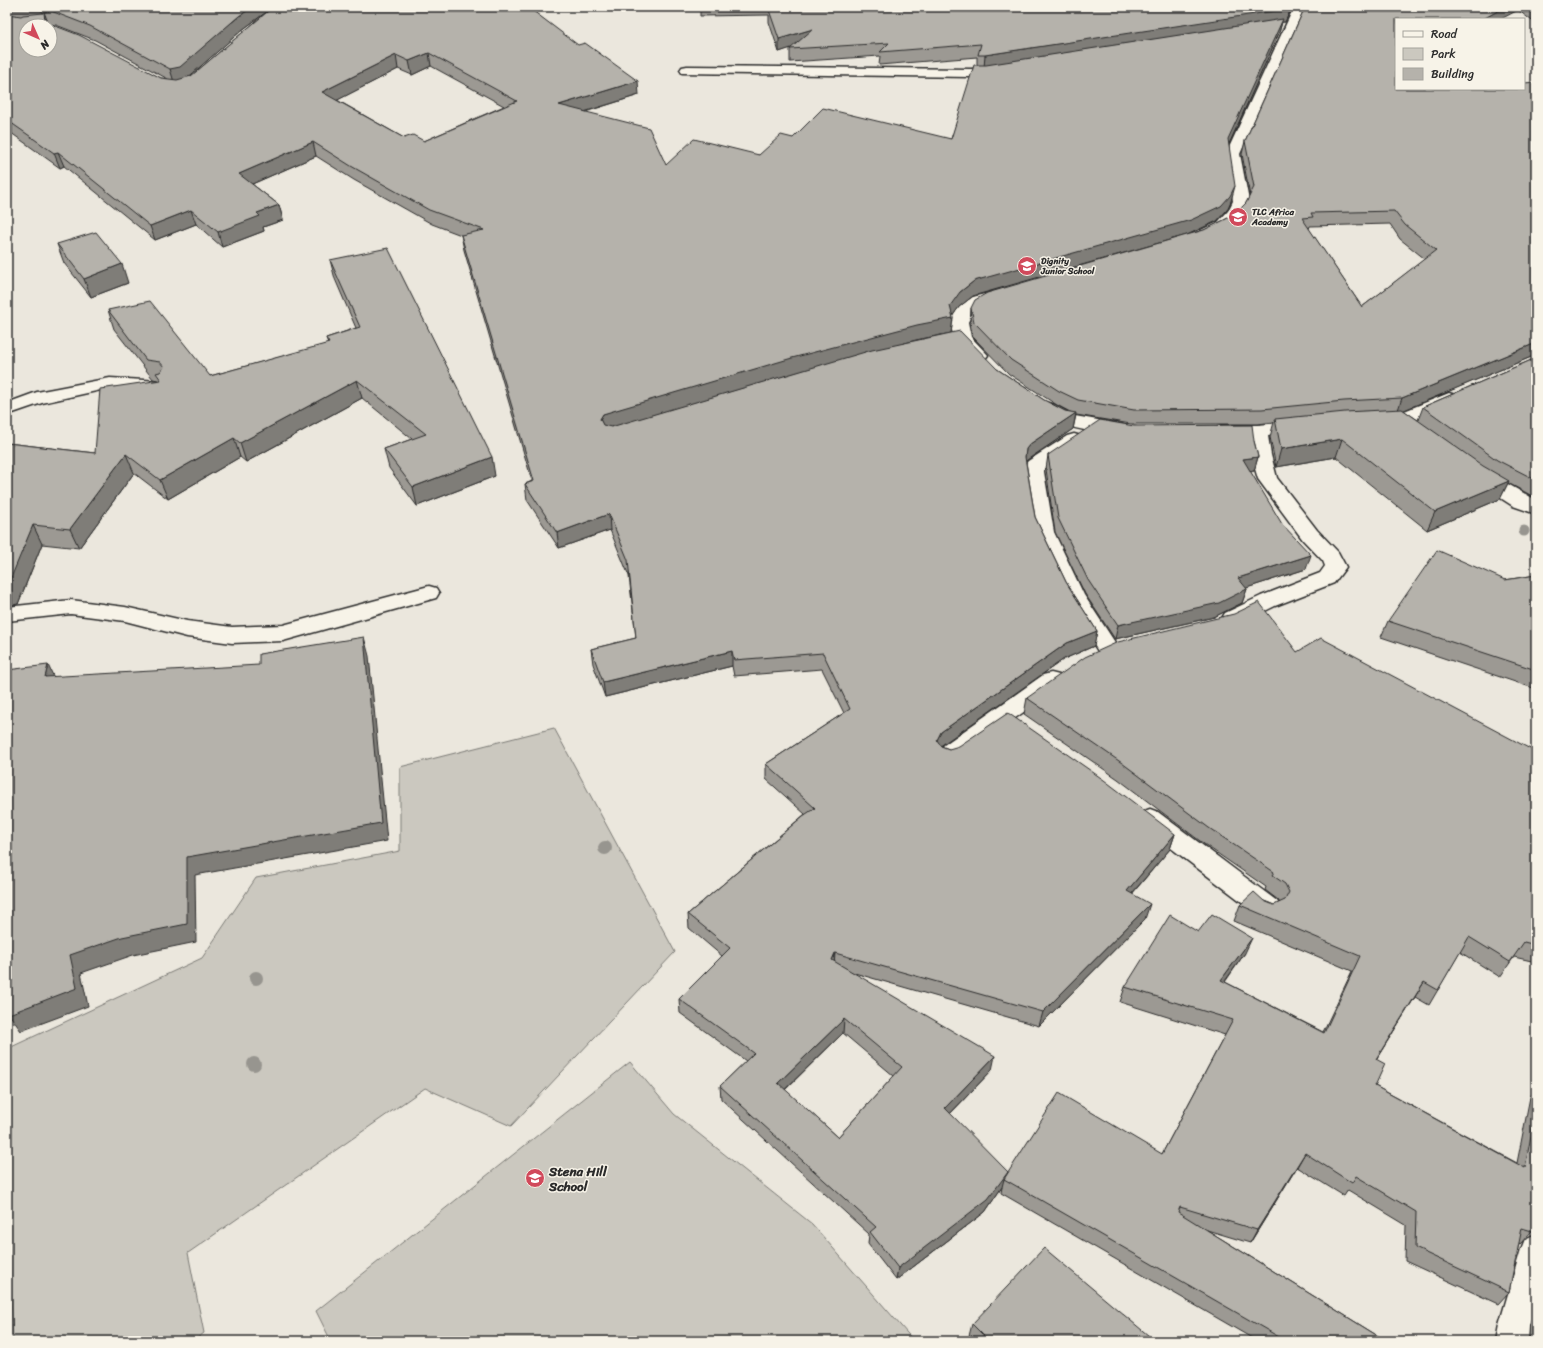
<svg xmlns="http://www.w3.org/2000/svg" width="1543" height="1348" viewBox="0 0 1543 1348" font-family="Sriracha,sans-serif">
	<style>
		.green { fill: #cbc8bf; stroke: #7b7a75 }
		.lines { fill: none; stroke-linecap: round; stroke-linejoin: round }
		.street-casing { stroke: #2b2b2b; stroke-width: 3 }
		.street { fill: #f7f3e8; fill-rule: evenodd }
		.tree { fill: #97958f }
		.wall { fill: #9c9993; stroke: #2b2b2b; fill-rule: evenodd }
		.shaded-wall { fill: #7f7d78; stroke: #2b2b2b }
		.building { fill: #b5b2ab; stroke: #2b2b2b; fill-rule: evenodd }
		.labels { text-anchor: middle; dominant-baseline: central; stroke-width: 3; stroke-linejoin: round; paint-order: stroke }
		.far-poi-label { font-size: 9px; font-weight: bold; fill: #2b2b2b; stroke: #f7f3e8; text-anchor: start }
		.near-poi-label { font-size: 13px; font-weight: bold; fill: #2b2b2b; stroke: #f7f3e8; text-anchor: start }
	</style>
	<rect width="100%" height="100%" fill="#ebe7dd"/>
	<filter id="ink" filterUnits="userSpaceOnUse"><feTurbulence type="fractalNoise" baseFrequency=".025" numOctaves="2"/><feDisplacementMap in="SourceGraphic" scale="8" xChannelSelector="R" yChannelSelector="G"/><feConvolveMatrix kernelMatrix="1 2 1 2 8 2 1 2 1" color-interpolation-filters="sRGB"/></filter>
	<g filter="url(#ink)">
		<g class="green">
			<path d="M554,728L675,952L511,1126L425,1088L188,1253L204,1333L193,1341H13L7,1203V1049L202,958L256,878L400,851V767Z"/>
			<path d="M630,1062L674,1114L812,1224L914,1341H331L316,1311Z"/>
		</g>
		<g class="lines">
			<g class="street-casing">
				<g id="street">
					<path d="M1294,7H1306L1240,154L1249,201L1241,216L1230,228L1213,236L1207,238L1201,236L1199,233L1201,230L1218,222L1228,211L1233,201L1226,154Z"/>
					<path d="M687,66L971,69L1001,66L1006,67L1008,70L1006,73L971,77L682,73L680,70L682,67Z"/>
					<path d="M1000,290L1006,291L1008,295C1000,307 979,298 968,322L971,337L988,355L985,359L979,360L973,359L954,338L950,322L959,306L973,297Z"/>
					<path d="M110,378L160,381L166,382L169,386L166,390L160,391L110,388L42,403L7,415V403L37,392Z"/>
					<path d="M1449,393L1455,395L1458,399L1455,403C1431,413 1403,432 1375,425L1373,421L1375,417L1397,414Z"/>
					<path d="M1048,403L1055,405L1075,416L1120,424L1127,426L1129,430L1127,434L1120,436C1098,432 1052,428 1039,409L1041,405Z"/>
					<path d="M1302,421L1309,423L1311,427L1309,431L1268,436L1271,455L1277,478L1317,530L1338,552L1346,567L1334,583L1275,606L1241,623L1233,625L1225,623L1222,618L1225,613L1261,596L1320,573L1325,566L1323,561L1303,540L1258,479L1251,455L1249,437H1222L1215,435L1213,431L1215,427L1222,425H1258Z"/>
					<path d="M1074,434L1081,436L1083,440L1081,444L1044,468V472L1054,532L1084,595L1120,650L1117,656L1109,658L1101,656L1064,597L1034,532L1024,472L1025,465L1028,461L1067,436Z"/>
					<path d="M1478,469L1485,471L1536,500V514L1513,506L1471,479L1468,475L1471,471Z"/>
					<path d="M429,586L436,588L439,593L436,598L283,641L232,643L187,637L125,621L71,614L7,621V607L71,600L125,607L187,621L232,627L283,625Z"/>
					<path d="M1051,673L1059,675L1062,681L1059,687L960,757L952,760L944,757L940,751L944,745L1043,675Z"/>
					<path d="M1150,809L1158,812L1277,901L1281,908L1277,915L1268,919L1259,915L1142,826L1138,819L1142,812Z"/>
					<path d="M1536,1234V1302L1529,1325L1528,1341H1496L1499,1325L1521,1249L1525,1239Z"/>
				</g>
			</g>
			<use href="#street" class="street"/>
		</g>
		<g class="tree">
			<circle cx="1524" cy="531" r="5.5"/>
			<circle cx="605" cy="848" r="7"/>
			<circle cx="256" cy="978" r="7"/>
			<circle cx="254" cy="1064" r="7"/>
		</g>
		<g class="wall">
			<path d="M7,7H528L639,95L585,112L666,165L759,155L793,138L951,139L977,65V57L879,65L880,56L790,62V49L793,47L779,52L769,22V15L700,16V7H1292L1285,22H1282L1279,33L1229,144L1231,201L1227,210L1217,221L1188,234L1204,230L1234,215L1246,203L1250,196L1242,154L1245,141L1305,7H1536V24L1518,10L1396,19L1536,355L1403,410L1418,420L1423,407L1536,358V498L1508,483L1500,499L1427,530L1336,457L1276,467L1270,437L1274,422L1258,424H1131L1076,415L1073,429L1027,460L1026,462L1035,517L1066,582L1097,631L1094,646L1064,659L941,746L1175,834L1170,849L1132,894L1145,919L1039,1026L851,972L992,1070L950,1114L1006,1176L1162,1154L1225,1035L1120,1002L1125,987L1198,932L1245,953L1225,982L1323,1032L1352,971L1234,921L1240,905L1264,901L1274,905L1280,903L1278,900L1265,890L1266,887L1204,844L1118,779L1024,714L1027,698L1297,652L1536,752V962L1514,957L1500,977L1460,952L1429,1005L1415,997L1376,1059L1375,1086L1517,1163L1530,1097L1536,1089V1221L1532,1231L1520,1244L1519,1243L1509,1292L1498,1304L1405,1261L1406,1225L1348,1190L1344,1196L1297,1167L1250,1243L1207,1230L1386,1341H1257L1001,1193L1002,1187L985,1212L896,1280L868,1244L869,1234L721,1099L720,1086L746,1061L680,1013L679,999L722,956L689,928L688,914L805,814L766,779V764L844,713L822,669L734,676L732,666L605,697L593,664L591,649L636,638L629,576L610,530L559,548L527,500L525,484L532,481L464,250L461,235L432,224L354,180L316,156L252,184L279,205L283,220L263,227L264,231L222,247L196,224L155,240L64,166L60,168L7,130ZM273,7L191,76H189L242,30ZM52,25H56L95,40L168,79L161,78ZM431,66L504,106L424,141L404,138L337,100L398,69L412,75ZM1390,224L1400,239L1425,259L1362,307L1309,229L1310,226ZM1175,238L971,308L970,322L972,336L1009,374L1057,405L1072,413L1065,411L1044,400L997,369L951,333L953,318L952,316L959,307L973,296ZM942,335L903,343L916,340ZM843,1033L894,1076L838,1137L785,1090Z"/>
			<path d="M57,244L128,283L91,297L64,263Z"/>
			<path d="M330,260L495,476L417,506L389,468L384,449L412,439L362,398L246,462L240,457L168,499L134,473L79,548L42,544L18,604L7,443L95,453L158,381V380L153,379L114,329L108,310L210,376L328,344L326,338L356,328L335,279Z"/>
			<path d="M1134,426L1254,441L1258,457L1254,471H1250L1306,569L1246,588L1247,589L1242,603L1214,617L1115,639L1085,594L1055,532L1046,469L1048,455Z"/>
			<path d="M1536,575V689L1381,637L1388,621L1505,580Z"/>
			<path d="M972,1324L1155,1341H973L969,1336Z"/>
		</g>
		<g class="shaded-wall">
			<path d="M252,7H273L242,30L184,81L174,82L170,69Z"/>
			<path d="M1289,7H1292L1291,9L1285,22H1282L1279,33L1225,153L984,68L985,55Z"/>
			<path d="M1505,7H1519L1518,10L1501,19H1483Z"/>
			<path d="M44,12L49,25L45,22Z"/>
			<path d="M813,29V41L779,52V39Z"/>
			<path d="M429,53L431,66L412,75L409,61Z"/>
			<path d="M396,55L398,69L326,106L322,92Z"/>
			<path d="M638,81L639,95L561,119L559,105Z"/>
			<path d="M313,142L316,156L243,188L239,174Z"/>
			<path d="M58,152L64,166L60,168L54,153Z"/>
			<path d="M1235,186L1231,201L1227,210L1217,221L1187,235L973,296L959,307L951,318H953L951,333L916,340L792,374L605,430L600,419L603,414L960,292L974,281Z"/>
			<path d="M279,205L283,220L263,227L264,231L222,247L218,232L257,213Z"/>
			<path d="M191,210L196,224L155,240L150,226Z"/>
			<path d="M122,264L128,283L91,297L84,279Z"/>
			<path d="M1536,343V355L1397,413L1402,398Z"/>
			<path d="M357,380L362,398L246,462L240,443Z"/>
			<path d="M1076,413L1073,429L1027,460L1024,465L1026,449L1030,444Z"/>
			<path d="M234,438L240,457L168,499L160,480Z"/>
			<path d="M1342,439L1336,457L1276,467L1281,449Z"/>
			<path d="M126,454L134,473L79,548L70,529Z"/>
			<path d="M492,457L495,476L417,506L413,487Z"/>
			<path d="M1258,457L1254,471L1239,473L1243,459Z"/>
			<path d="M1509,481L1500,499L1427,530L1435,512Z"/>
			<path d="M609,514L610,530L559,548L557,533Z"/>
			<path d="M33,525L42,544L18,604L7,606V585Z"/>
			<path d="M1311,555L1306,569L1234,592L1238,578Z"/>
			<path d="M1247,589L1242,603L1214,617L1115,639L1118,625Z"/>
			<path d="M1097,631L1094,646L1064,659L939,747L937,740L941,732L1067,643Z"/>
			<path d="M364,637L369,656L387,841L195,875L196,942L133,955L81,973L88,1006L21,1031L9,1014L70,955L187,857Z"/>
			<path d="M732,651V666L605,697L603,682Z"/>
			<path d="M48,665L57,684L45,677Z"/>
			<path d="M1175,834L1170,849L1122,905L1127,891Z"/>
			<path d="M1150,904L1145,919L1039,1026L1043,1012Z"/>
			<path d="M1252,938L1245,953L1215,995L1221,980Z"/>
			<path d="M835,953L834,967L832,960Z"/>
			<path d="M1424,982L1415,997L1367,1074L1376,1059Z"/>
			<path d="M844,1019L843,1033L777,1097L778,1083Z"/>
			<path d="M995,1056L992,1070L942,1122L945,1108Z"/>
			<path d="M1305,1153L1297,1167L1250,1243L1257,1230Z"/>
			<path d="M1008,1172L1005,1180L1004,1179L1002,1187L985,1212L896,1280L898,1268Z"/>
		</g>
		<g class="building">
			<path d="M31,7H252L239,16L180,67L170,69L90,26L51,11L44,12L45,22L79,35L161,78L177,80L191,76L273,7H528L578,45L585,43L638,81L559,105L649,128L666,165L694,139L759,155L781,135L793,138L823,108L951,139L974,65H986L1283,19L1228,139L1235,186L1230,196L1221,206L1191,220L974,281L960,292L950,306L953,318L917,325L792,358L603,414L600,419L603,425L611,427L872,350L960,331L997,369L1044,400L1065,411L1076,413L1030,444L1026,449L1025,457L1035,517L1066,582L1097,631L1067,643L941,732L937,740L941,746L949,749L959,746L1008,713L1104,780L1175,834L1127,891L1150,904L1043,1012L835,953L832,960L995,1056L945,1108L1008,1172L988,1199L898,1268L870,1232L876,1227L720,1086L754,1053L679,999L730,948L688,914L803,816L815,808L766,764L850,709L823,653L734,660L732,651L603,682L591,649L636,638L628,560L609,514L557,533L525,484L534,481L461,235L484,230L429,210L351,166L313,142L239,174L279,205L257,213L260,216L218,232L191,210L150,226L58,152L54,153L7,120V14L21,16L23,15L43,13L40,8ZM26,26H50V50H26ZM429,53L517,101L424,141L413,135L404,138L322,92L396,55L409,61ZM844,1019L902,1067L838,1137L778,1083Z"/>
			<path d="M770,7H1289L1288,9L985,55H978L981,44L880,52L889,43L790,49L813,29L779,39L769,10Z"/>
			<path d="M1305,7H1505L1483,19H1396V89H1524V83L1536,82V343L1402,398L1344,401L1262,409L1134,410L1078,400L1059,391L1011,360L974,322L971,308L975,300L987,293L1204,230L1234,215L1246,203L1254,187L1245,141ZM1394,211L1405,225L1436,250L1362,307L1302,218L1313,217L1311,213Z"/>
			<path d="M96,232L122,264L84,279L57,244Z"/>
			<path d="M388,248L492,457L413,487L384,449L426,434L357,380L240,443L234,438L160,480L126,454L70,529L33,525L8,585H7V443L95,453L100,389L161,380L156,373L160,372L164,367L160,362L146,360L108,310L150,301L210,376L329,343L326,338L360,327L330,260Z"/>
			<path d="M1536,358V480L1497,460L1423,407Z"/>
			<path d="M1402,409L1483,466L1509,481L1435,512L1342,439L1281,449L1275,419L1345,412Z"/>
			<path d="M1100,420L1134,426L1252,425L1254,441L1258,457L1243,459L1282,524L1311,555L1238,578L1247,589L1219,603L1118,625L1088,580L1058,518L1048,455Z"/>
			<path d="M1437,550L1505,580L1536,575V670L1388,621Z"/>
			<path d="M1259,602L1297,652L1321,638L1536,752V945L1524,942L1510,962L1469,937L1438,990L1424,982L1376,1059L1385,1064L1375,1086L1525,1168L1536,1108V1221L1532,1231L1522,1228L1509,1292L1415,1248L1416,1212L1356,1176L1352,1183L1305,1153L1257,1230L1180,1207L1178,1212L1386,1341H1286L1004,1179L1059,1093L1162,1154L1233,1020L1125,987L1170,915L1198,932L1212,914L1252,938L1221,980L1324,1033L1360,956L1240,905L1254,892L1264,901L1274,905L1285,900L1289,892L1285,884L1272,875L1274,872L1209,828L1122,763L1027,698L1085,657L1118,642L1234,614Z"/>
			<path d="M364,637L381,823L187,857V924L122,937L70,955L77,988L9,1014L7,1002V670L48,665L45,677L259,665V654Z"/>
			<path d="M1044,1248L1155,1341H989L972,1324Z"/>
		</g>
	</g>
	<defs>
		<g id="school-disc" transform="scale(1)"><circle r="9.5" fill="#d1495b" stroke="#f7f3e8"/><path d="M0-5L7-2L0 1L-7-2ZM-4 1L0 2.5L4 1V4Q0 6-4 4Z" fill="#fff"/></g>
	</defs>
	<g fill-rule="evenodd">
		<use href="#school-disc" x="1238" y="217"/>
		<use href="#school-disc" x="1027" y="266"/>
		<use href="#school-disc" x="535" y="1178"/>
	</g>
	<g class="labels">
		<g class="far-poi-label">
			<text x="1252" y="212">TLC Africa<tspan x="1252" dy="10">Academy</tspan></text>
			<text x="1041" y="261">Dignity<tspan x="1041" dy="10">Junior School</tspan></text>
		</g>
		<g class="near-poi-label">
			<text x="549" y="1171">Stena Hill<tspan x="549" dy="15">School</tspan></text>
		</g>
	</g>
	<rect width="1543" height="1348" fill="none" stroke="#f7f3e8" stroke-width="24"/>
	<rect x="12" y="12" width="1519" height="1324" fill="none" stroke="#2b2b2b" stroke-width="1.5" filter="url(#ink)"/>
	<rect x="1395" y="18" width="130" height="72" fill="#f7f3e8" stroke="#a5a39c"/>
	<rect x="1403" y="31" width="20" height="6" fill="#f7f3e8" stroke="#a5a39c"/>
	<text x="1431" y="38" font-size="12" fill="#2b2b2b">Road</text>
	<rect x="1403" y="48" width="20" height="12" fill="#cbc8bf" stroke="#a5a39c"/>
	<text x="1431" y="58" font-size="12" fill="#2b2b2b">Park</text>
	<rect x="1403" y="68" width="20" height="12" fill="#b5b2ab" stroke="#a5a39c"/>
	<text x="1431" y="78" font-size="12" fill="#2b2b2b">Building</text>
	<g transform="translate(38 38) rotate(135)"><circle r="19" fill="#f7f3e8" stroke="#a5a39c"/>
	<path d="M0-3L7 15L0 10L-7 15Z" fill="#d1495b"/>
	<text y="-6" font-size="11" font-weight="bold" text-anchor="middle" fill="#2b2b2b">N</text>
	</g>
</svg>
